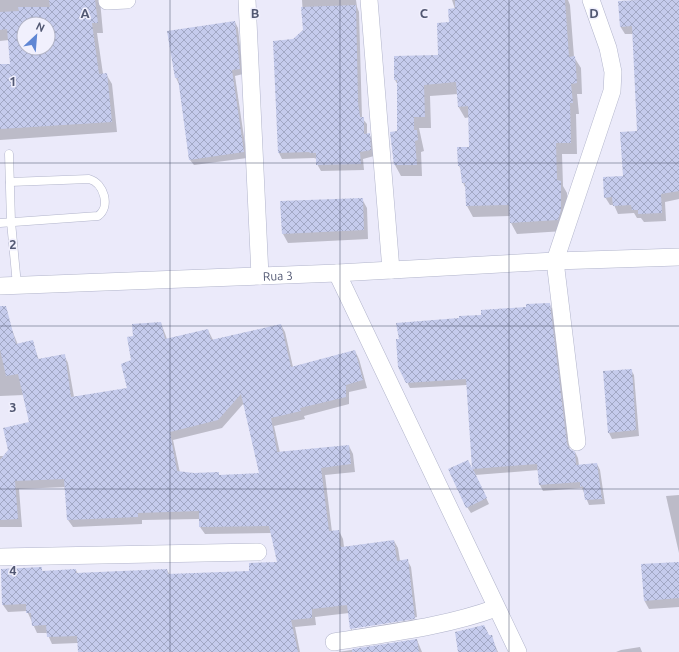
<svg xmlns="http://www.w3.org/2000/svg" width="679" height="652" viewBox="0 0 679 652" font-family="Ubuntu,sans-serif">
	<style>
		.shadow { fill: #0003; fill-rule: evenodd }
		.building { fill: url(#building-cross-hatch); fill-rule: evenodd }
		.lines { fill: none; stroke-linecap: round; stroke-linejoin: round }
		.lane-casing { stroke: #b1b4cb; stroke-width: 9 }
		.street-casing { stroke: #b1b4cb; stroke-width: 18 }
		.lane { stroke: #fff; stroke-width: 8 }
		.street { stroke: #fff; stroke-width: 17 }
		.grid { fill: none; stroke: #515772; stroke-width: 1; stroke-opacity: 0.55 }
		.labels { text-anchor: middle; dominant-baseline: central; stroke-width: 3; stroke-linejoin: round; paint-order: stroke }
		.street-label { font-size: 12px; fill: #515772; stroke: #f1f0fd }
		.grid-label { font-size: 13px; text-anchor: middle; font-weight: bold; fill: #515772; stroke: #f1f0fd; stroke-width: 3; stroke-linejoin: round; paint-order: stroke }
	</style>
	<defs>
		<pattern id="building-cross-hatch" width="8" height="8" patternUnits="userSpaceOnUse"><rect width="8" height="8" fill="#c5cbec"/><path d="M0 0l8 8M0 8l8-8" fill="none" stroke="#a2a8c4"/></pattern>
	</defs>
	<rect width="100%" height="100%" fill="#ebeafa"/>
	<g class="shadow">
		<path d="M0,0H100L103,33H97L103,74H106L112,84L117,132L0,140V65L11,64L9,40L0,41ZM24,24H48V48H24Z"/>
		<path d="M302,0H356L357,7L359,12L362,118L367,124V134H369L373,140L374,156L363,159L364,170L321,171L317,164V159L314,158L282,159L279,153L293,40L304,30Z"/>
		<path d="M452,0H568L570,5L574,57L581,68L582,94H577L579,114H576L577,154H562L563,186L567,193V209L564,231L517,234L511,223V216L473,217L467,206L466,189L463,183L462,171L459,166L470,148V117L465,118L458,106V94L430,96L431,128H419L424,151L421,152L422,176H401L395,165L398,132V85L395,80L439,56L455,9Z"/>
		<path d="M634,0H679V199L665,202L666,221L644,222L641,218H637L634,213L618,214L614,205H610L605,197L624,177L638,131L633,34H625L620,26Z"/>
		<path d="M235,22L238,28L243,74L235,76L247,158L194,165L190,160L179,84L176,78Z"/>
		<path d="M362,199L367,208L368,239L288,243L283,234L281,202Z"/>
		<path d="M549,304L553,310L570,450L575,452L578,458L579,466L597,464L600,470L605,504L589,505L582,488L543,491L540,485L539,470L475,475L489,504L471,513L467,507L473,471L467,385L410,388L407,382L460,319Z"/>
		<path d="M161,323L167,339L208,330L213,340L281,325L285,332L293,367L355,351L359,359L367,388L349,392V404L304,416L305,419L274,426L280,453L349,446L353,454L355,472L325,475L332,532L339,531L343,539L344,547L394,541L398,548L400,561L407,560L411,567L417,617L352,628V630L417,619L418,626L355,637L351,629L349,613L315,617L316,625L295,627L300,652H79L78,643L52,644L47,633H37L27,611L8,612L3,605L41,568L43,572L76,570L78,574L167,570L170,575L250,572L278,563L272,533L205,534L200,527V519L142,520V524L73,527L68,520L66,487L19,489L22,527H0V456H11L30,423L24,395L0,396V326L10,325L18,345L32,341L39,360L64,355L68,363L74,397L128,389L134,337ZM244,403L260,474L220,476L218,473L194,474L180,473L173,440L222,428Z"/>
		<path d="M631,370L634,375L639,436L612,439L609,433Z"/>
		<path d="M679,495V553L666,496Z"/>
		<path d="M679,563V607L649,609L644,600Z"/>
		<path d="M489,636H491L498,652H459Z"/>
		<path d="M417,640L422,652H338Z"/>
		<path d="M640,647L642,652H616L621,650Z"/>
	</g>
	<g class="building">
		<path d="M49,0H95L98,23H92L99,74L107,73L112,122L0,129V64H10L7,29L0,30V12L19,11L18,7H50ZM24,24H48V48H24Z"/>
		<path d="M455,0H565L569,57L575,56L577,83L571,84L573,103H570L571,143H556L557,180L561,181V210L558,220L510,223L509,205L466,206L465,183H462L460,166H458L457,147H469L468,106L458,107L456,82L424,85L425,117H414V130H417L418,140L415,141L417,165H394L390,132L397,131V80H394V56L438,55L437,23L449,22L448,9L455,8Z"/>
		<path d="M639,0H679V191L661,194L662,213L638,214V210H632L631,205L613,206L612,197L604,198L603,177L623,176L620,132L637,131L632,26L620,27L618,1Z"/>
		<path d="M356,5L358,102L360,117H364V134L370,133L371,150L360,152L361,164L316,165V153H310L309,152L278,153L273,41L293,39L303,30L301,7Z"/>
		<path d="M235,21L240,69L232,70L244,152L189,160L178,78H175L167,31Z"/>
		<path d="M363,198L364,230L282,234L280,201Z"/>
		<path d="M550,303L567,444L569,448L575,452L576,465L597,463L602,499L585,500L583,486L580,487V482L539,485L537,464L473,469L487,498L466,508L448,469L468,460L472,468L466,379L406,383L398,367L396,339H399L396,323L459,318V316L481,315V310L526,307V304Z"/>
		<path d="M0,306H6L16,344L33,340L38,359L65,354L71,397L127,388L121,364L131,360L127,337L133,336L132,324L161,322L165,339L208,329L211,340L281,324L291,367L355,350L363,380L346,385V397L300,408L301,411L271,418L277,452L349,445L351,464L321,468L329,531L339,530L340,546L342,547L394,540L397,561L408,559L415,619L350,629L347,605L312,609V618L291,620L298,652H78L77,636L47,637L46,625L32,626L31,613H26V604L2,605L1,569L42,567V571L76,569V573L167,569L168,574L249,571V563L277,562L269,526L199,527V511L138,513V517L67,520L64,479L15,481L18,519L0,520V460L8,450L3,428L29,422L18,374L6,376L0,349ZM241,394L259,473L219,475V472L194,473L177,471L170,432L218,420Z"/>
		<path d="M632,369L636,430L608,433L603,371Z"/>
		<path d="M679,562V598L644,601L641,564Z"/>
		<path d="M484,625L489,635H492L497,652H458L455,632Z"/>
		<path d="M417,639L419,652H352V649Z"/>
	</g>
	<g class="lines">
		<g class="lane-casing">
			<g id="lane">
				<path d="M9,154L11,222L17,285"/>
				<path d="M0,223L98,216C111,207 104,183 89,179L10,182"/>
			</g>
		</g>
		<g class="street-casing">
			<g id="street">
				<path d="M247,0L260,276"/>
				<path d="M369,0L391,270"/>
				<path d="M107,1L127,0"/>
				<path d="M337,273L518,652"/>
				<path id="s1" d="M0,286L337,273L555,261L679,257"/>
				<path d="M577,442L555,261L612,91L613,72L608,48L591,0"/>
				<path d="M0,557L258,552"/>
				<path d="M334,642C388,633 444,627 496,608"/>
			</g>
		</g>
		<use href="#lane" class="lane"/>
		<use href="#street" class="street"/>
	</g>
	<path class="grid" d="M170,0V652M340,0V652M509,0V652M0,163H679M0,326H679M0,489H679"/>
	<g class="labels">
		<g class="street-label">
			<text stroke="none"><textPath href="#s1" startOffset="278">Rua 3</textPath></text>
		</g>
	</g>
	<g class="grid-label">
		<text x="85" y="18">A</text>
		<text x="255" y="18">B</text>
		<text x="424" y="18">C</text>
		<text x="594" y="18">D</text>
		<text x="13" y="86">1</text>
		<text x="13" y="249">2</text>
		<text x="13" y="412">3</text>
		<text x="13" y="575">4</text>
	</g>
	<g transform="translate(36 36) rotate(26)"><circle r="19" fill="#f1f0fd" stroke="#b1b3c5"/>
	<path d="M0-3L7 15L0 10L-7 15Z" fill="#5f86d4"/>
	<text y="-6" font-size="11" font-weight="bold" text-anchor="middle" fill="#515772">N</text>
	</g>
</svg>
